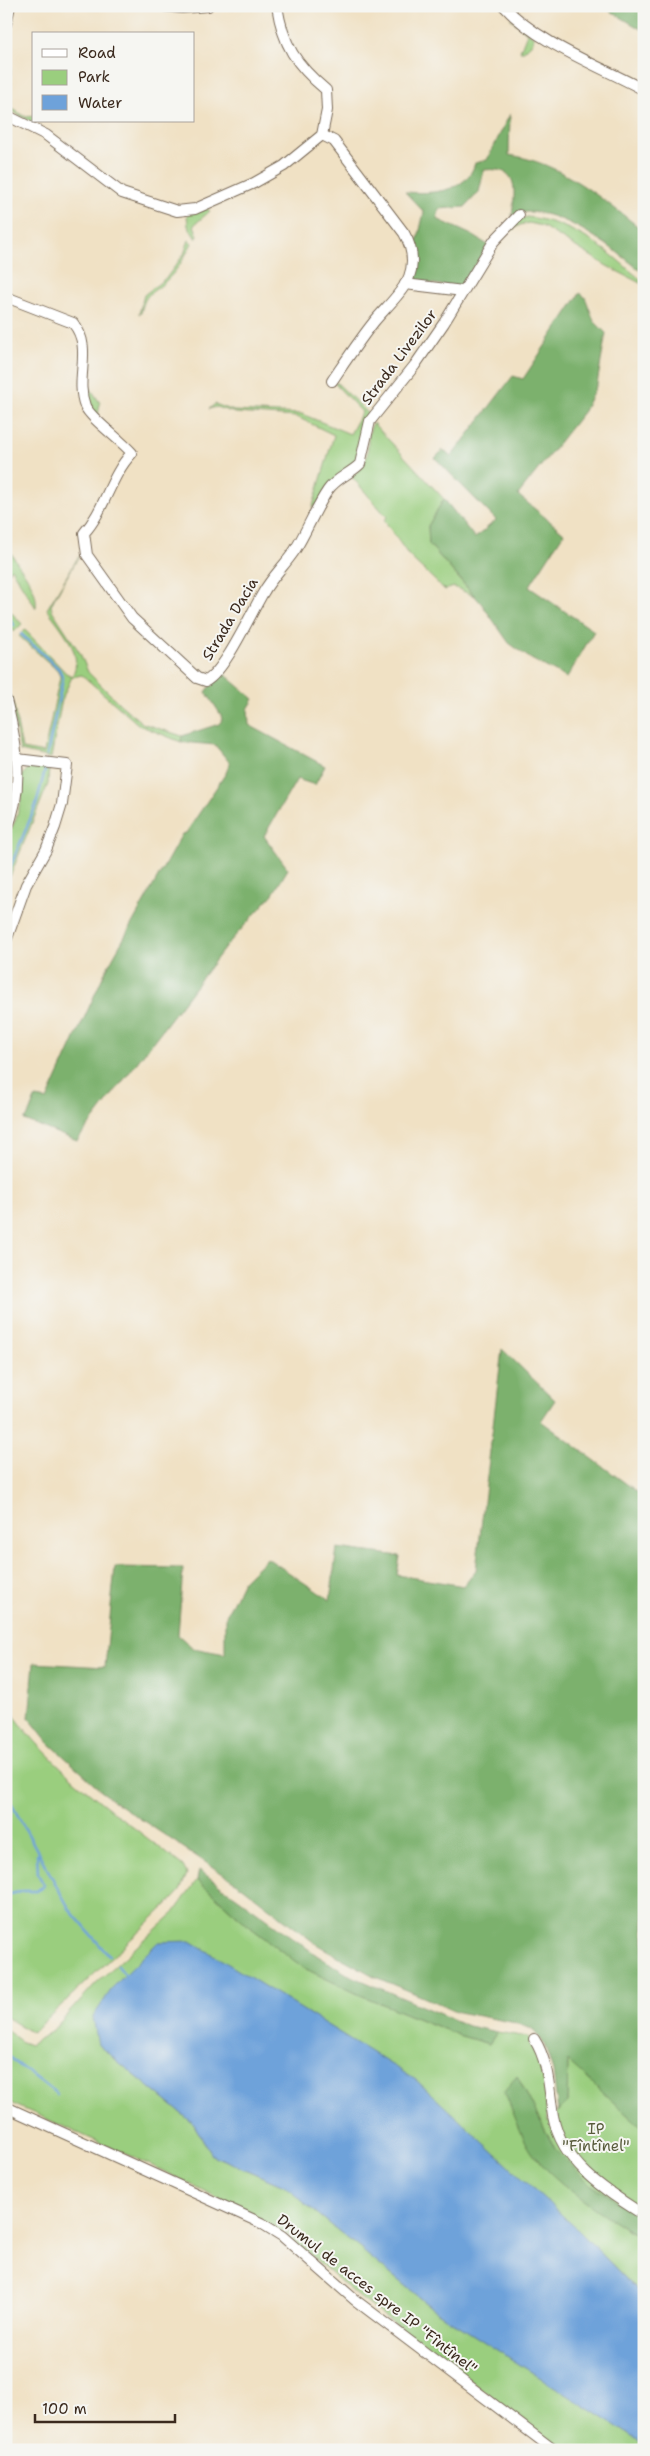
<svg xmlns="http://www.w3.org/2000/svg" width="650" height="2456" viewBox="0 0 650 2456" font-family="'Shantell Sans',sans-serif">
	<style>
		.green { fill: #9ace7e; stroke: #6a7c4e }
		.forest { fill: #7bb16d; stroke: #5b6e46 }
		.water { fill: #6ea2da; stroke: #54667c }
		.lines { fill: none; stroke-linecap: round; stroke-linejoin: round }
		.stream { stroke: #6ea2da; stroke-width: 2.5 }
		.minor-casing { stroke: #7a6a58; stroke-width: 12 }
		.minor { stroke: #fff; stroke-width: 10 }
		.labels { text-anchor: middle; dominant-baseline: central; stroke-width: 4; stroke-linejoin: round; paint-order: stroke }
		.street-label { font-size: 15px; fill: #3b2a1e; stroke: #f6f6f2 }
		.park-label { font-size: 15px; fill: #585b3b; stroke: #f6f6f2 }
	</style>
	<rect width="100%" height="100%" fill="#f6f6f2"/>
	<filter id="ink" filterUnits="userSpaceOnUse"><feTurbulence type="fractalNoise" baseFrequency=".02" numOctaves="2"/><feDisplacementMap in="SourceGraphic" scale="10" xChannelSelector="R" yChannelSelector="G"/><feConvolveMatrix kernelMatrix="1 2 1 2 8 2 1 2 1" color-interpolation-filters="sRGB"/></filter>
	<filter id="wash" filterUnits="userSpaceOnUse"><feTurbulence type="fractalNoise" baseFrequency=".0096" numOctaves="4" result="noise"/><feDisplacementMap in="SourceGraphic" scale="20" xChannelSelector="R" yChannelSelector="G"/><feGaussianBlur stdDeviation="1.12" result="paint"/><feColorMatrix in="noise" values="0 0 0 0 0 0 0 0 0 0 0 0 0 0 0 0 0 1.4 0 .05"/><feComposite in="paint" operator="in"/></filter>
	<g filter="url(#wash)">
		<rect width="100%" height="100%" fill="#f0e1c4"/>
		<g class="green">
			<path d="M510,18L534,37L533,42L524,51H520L527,33Z"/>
			<path d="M10,45L11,108L26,117L34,116V121L31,122L10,110L8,46Z"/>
			<path d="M207,208L210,211L194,225L198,236L196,239L188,226L187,215Z"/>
			<path d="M527,217C564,221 601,244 628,269C633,273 641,279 644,285L607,266L542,226L529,223L520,225L507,233L518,220Z"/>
			<path d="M189,240L192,243C185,256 178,270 167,280C152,295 146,290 141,313L139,314L144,295L167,277L184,254Z"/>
			<path d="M88,354L87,383L100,403L98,416C80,399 87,376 88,354Z"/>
			<path d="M336,382L370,415L357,463L312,509L334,435L297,417L235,413L216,407L209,409L215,404L234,411L302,414L350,434L362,412L335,384Z"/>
			<path d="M373,423L444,499L428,526L429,544L474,596L454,587L445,590L409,556L384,520L387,517L351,476C378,457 361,446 373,423Z"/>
			<path d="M6,541C13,565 39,582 36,608L11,568L7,574L9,610L22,624L14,632L6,621Z"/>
			<path d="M79,556L54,599L51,606L52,610L80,653L88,672L121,705L142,723L182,736L181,742L139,725L82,675L72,677L62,699L51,758L20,751L10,699L12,697L22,749L44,753L60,677L58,671L19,636L25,630L66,673L72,676C85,654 60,627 47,609Z"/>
			<path d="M40,765L49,766L48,784L6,886V840L16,819L21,800L22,775L31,766Z"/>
			<path d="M6,1704C51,1771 121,1816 183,1866L187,1874L180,1891L168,1904L32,2033L6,2017Z"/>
			<path d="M197,1880L250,1927L304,1968L358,1994L458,2035L489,2044L497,2032L528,2037C546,2060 545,2093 547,2122L567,2102L568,2060L644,2130V2218L590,2184L555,2149L517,2076L557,2179L623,2227L644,2239V2292L637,2290L578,2230L98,2045L193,2123L212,2155L284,2186L433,2309L621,2428L644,2444V2450H562L359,2297L287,2235L241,2209L157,2168L6,2101V2030L22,2042L30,2045L52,2031L96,1983L174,1913Z"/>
		</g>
		<g class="forest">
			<path d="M604,6H644V31L607,9Z"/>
			<path d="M510,114L509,155C561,162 603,200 644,231V274C618,251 548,197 512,216C515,190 520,166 484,170L479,192L465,207L439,209L437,219L472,235L488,245L461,288L414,281L411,278L418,249L413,241L418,239L424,212L405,192C431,194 467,193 475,163L487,160Z"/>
			<path d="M580,293L585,297L594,321L606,333L597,384L584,411L518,495L564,533L529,587L594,631L567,678L531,659L509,643L481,603L429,544L428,526L444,499L475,538L496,520L435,458L443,450L451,457L513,376L523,379Z"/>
			<path d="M221,671L254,699L248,709L249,725L325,766L315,785L297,779L264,836L288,869L273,894L227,945L77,1141L24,1120L28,1116L35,1098L47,1100L105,972L182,834L186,833L226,773L230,763L215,745L181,742L182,736L219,724L222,720L221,715L206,692Z"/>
			<path d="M502,1349L555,1400L541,1421L639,1493L644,1494V2130L568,2061L567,2102L558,2112L553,2071L544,2043L532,2029L516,2023L458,2012L374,1976L316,1944L244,1888L112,1800L49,1743L29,1718L34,1663L105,1667L115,1567L183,1568L178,1635L193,1648L225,1654V1618L243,1581L267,1558L330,1600L337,1548L400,1556L397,1575L464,1586L476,1570Z"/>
			<path d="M199,1870L318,1956L347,1974L468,2026L497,2032L489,2044L458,2035L358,1994L304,1968L250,1927L197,1880Z"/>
			<path d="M517,2076L555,2149L590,2184L644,2218V2239C610,2220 553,2183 531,2151C520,2134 513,2110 504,2091Z"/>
		</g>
		<path class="water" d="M191,1941L416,2080L578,2230L637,2290L644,2292V2444L433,2309L284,2186L212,2155L193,2123L98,2045L93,2017L113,1987L158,1942Z"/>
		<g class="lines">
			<g class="stream">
				<path d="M6,614L14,625"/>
				<path d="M21,634L59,669L63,678L47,755"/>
				<path d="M6,877L36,805L45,770"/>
				<path d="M6,1794L70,1910L109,1956"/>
				<path d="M6,1895L24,1891H37L44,1885L38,1874L37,1854"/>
				<path d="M118,1966L126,1976"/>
				<path d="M6,2055L57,2094"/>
			</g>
		</g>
	</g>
	<g filter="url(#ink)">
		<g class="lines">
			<g class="minor-casing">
				<g id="minor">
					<path d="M163,6L182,8L208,6"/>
					<path d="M504,6C537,43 600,66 644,90"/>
					<path d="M6,24L10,6"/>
					<path d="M6,115L46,135L122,193L177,211L195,209L254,183L284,166L322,135L327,110L326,90C296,65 283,45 277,6"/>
					<path d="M322,135L334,141L404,233C412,247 415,261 409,277C402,294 384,309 373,323C358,342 345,362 332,381"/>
					<path d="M405,284L463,291"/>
					<path d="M6,297L73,323C94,348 74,378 85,406C91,419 120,439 132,453C110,476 105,510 84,533L87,555L132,618L197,678L206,681C225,671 251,613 263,593C272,577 285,565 295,550C307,531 315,509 328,490C336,478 350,474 360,464L370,421L415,365L444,323L494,241L519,215"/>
					<path d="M6,700C17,743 25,789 6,831"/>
					<path d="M6,941L26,885L46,850L55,827L62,804L67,765L17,759"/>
					<path d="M534,2039C549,2062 549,2090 553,2116C562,2164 606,2191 644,2215"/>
					<path d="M6,2107L261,2223L282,2236L355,2300L554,2450"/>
				</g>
			</g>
			<use href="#minor" class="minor"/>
		</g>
	</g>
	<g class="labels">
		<g class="street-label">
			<text transform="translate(399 357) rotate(-53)">Strada Livezilor</text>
			<text transform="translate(230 619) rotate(-59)">Strada Dacia</text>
			<text transform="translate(377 2294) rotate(38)">Drumul de acces spre IP "Fîntînel"</text>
		</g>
		<g class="park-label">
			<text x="596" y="2129">IP<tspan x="596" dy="17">"Fîntînel"</tspan></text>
		</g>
	</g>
	<rect width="650" height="2456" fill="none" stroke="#f6f6f2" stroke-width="25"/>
	<rect x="32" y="32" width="162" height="90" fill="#f6f6f2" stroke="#aba49d"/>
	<rect x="42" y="49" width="25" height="8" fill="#ffffff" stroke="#aba49d"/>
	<text x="78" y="58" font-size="15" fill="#3b2a1e">Road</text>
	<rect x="42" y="70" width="25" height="15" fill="#9ace7e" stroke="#aba49d"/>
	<text x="78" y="82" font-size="15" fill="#3b2a1e">Park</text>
	<rect x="42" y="95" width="25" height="15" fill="#6ea2da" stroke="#aba49d"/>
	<text x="78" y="108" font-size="15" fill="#3b2a1e">Water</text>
	<path d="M35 2414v8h140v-8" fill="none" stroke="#3b2a1e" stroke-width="2.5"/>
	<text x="42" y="2414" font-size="15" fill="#3b2a1e" stroke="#f6f6f2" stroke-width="4" paint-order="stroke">100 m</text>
</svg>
